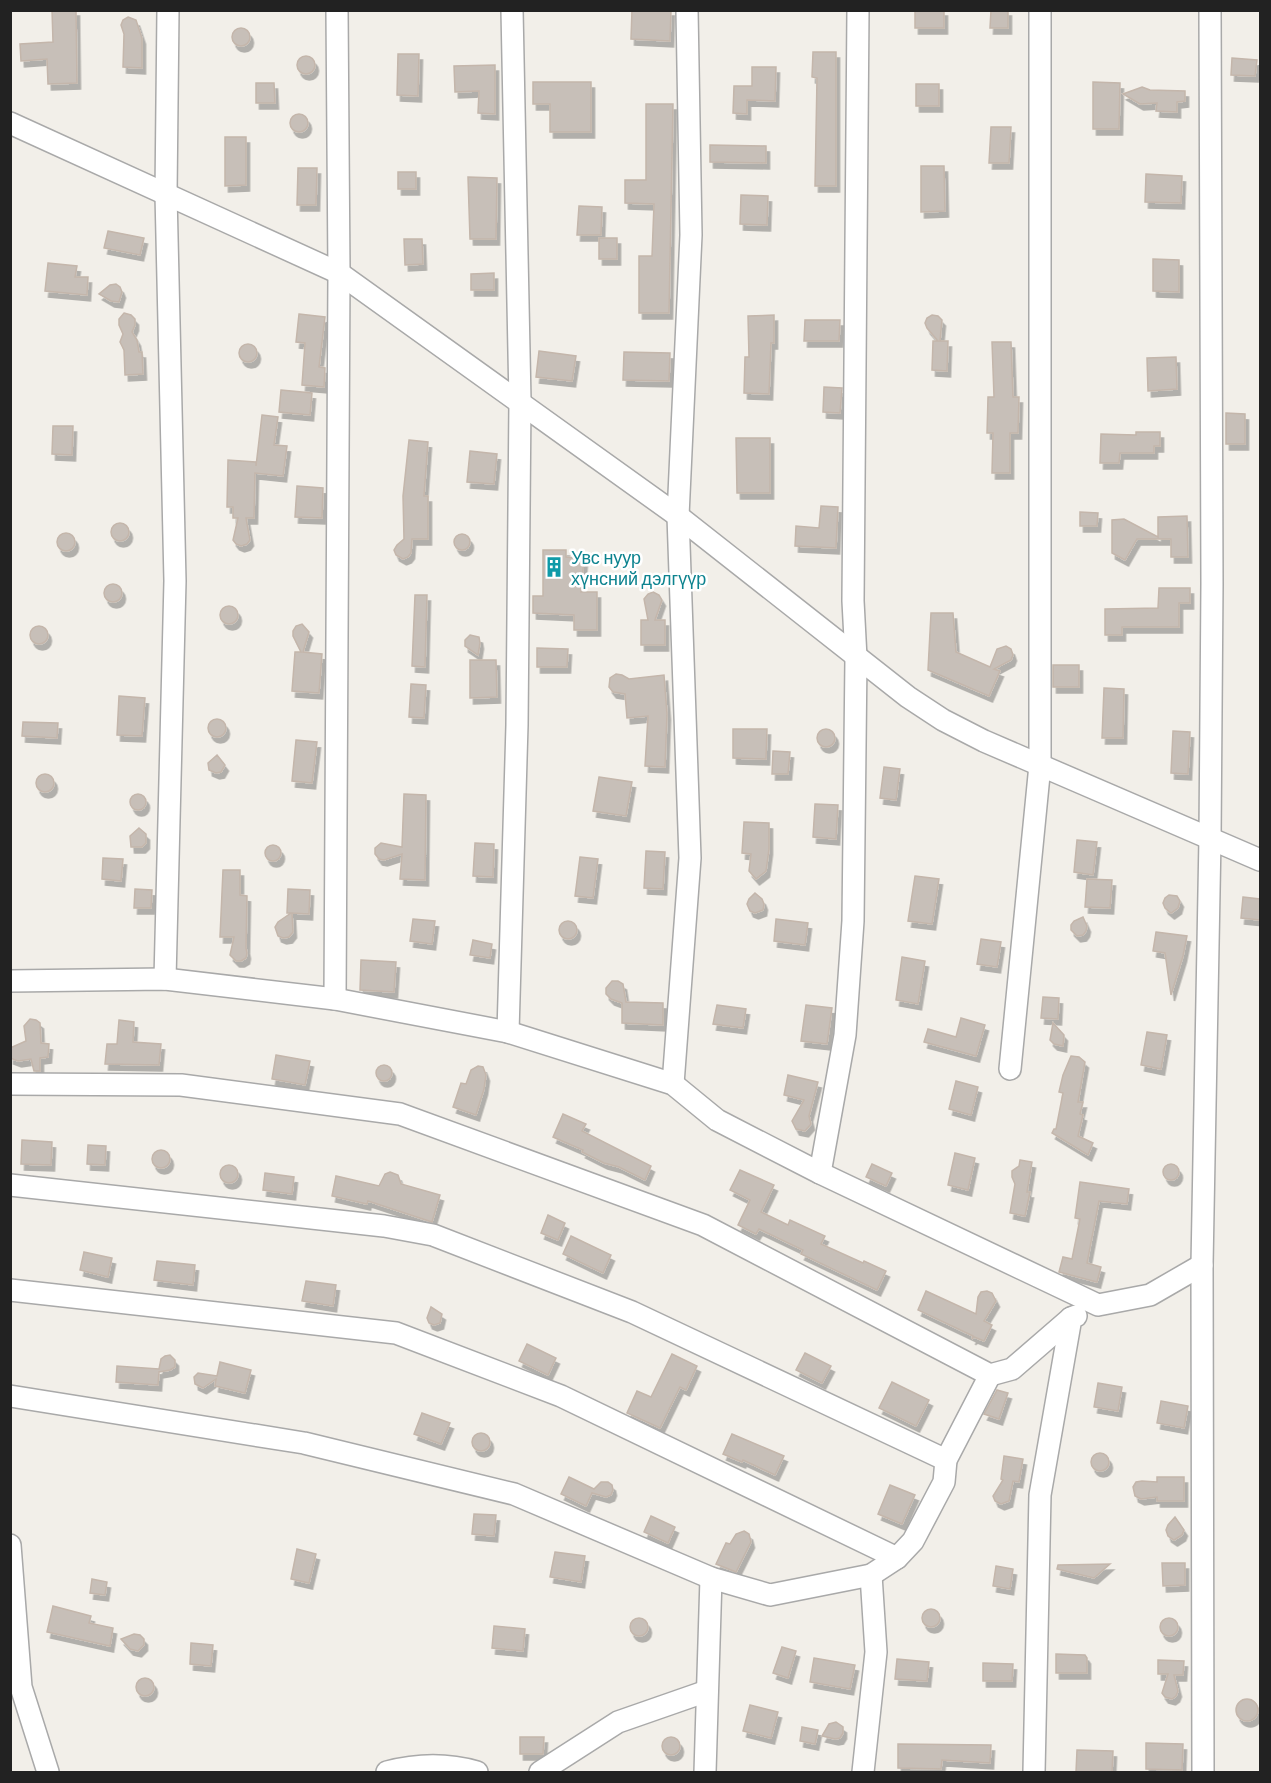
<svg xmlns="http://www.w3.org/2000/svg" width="1271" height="1783" viewBox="0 0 1271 1783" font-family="Barlow,sans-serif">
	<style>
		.building { fill: #c7bfb8; stroke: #c4b6ab; stroke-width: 1.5; filter: url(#shadow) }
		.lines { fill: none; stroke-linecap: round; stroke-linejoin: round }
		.minor-casing { stroke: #a9a9a9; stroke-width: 24 }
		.minor { stroke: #fff; stroke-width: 21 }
		.labels { text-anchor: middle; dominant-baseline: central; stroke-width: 5; stroke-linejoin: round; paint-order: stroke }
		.culture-label { font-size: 18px; fill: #0d838f; stroke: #fff; text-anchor: start }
	</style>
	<defs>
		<filter id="shadow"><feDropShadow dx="3.5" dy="6" stdDeviation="0" flood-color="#0004"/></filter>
	</defs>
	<rect width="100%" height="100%" fill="#f2efe9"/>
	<g class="building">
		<path d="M52,10H76L77,83L48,84L47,59L21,61L20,44L53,42Z"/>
		<path d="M632,10H671L670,41L631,39Z"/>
		<rect x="915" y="10" width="29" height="18"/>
		<path d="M991,10H1008V28H990Z"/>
		<path d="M128,17L136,20L142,38V68L123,67L124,34L121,25L123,20Z"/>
		<circle cx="241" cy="37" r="9"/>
		<path d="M813,52H836V186H815L817,78L812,77Z"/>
		<path d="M398,54H419L418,96L397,95Z"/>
		<circle cx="306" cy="65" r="9"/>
		<path d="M1232,58L1257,60L1255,76L1231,75Z"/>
		<path d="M495,65V114L478,113L479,91L455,92L454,66Z"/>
		<path d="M752,67H776L775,101L747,100V114L733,113L734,86H752Z"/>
		<path d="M533,82H591V132H550V104H533Z"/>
		<path d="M1093,82L1120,83L1119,129H1093Z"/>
		<path d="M256,83H274L275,103H256Z"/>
		<rect x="916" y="84" width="23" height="22"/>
		<path d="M1142,87L1150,90L1185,91V101L1177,102V112L1156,111L1157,103L1140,104L1123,94Z"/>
		<path d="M646,104H673L669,313H639V256H652L654,204L625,203V180H646Z"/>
		<circle cx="299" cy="123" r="9"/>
		<path d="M991,127H1011L1009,163H989Z"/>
		<path d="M225,137H246V185L225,186Z"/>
		<path d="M710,145L766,146V163L710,162Z"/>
		<path d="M921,166H944L945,211L921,212Z"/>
		<path d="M298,168H317L316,205H297Z"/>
		<rect x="398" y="172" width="18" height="17"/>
		<path d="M1146,174L1182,176L1181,203L1145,202Z"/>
		<path d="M468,177L497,178L496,239H470Z"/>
		<path d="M741,195L768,196L767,225L740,224Z"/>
		<path d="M579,206L602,207L601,235H577Z"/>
		<path d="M108,231L144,238L140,255L104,248Z"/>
		<rect x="599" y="238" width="18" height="21"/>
		<path d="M404,239H422L423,264L405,265Z"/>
		<path d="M1153,259L1179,260V292L1153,291Z"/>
		<path d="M48,263L77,266L75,277H88L87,295L45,291Z"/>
		<path d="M494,273V290H471V274Z"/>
		<path d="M116,284L120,287L122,292L119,302L111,301L99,294L110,285Z"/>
		<path d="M124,313L131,315L135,319V325L132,332L137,340L139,352H142L143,374L125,375L124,350L120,342L123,334L119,325V319Z"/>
		<path d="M299,314L325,317L319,367L325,368L324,387L302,385L305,343L296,342Z"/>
		<path d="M774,315V343H771L769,394L744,393L745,357H749L748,316Z"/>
		<path d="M932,315L938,316L942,320L940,341H948L947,371L932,370L933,341H938L927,328L925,323L927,318Z"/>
		<path d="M805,320H840L839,341H804Z"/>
		<path d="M992,342H1011L1013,397H1019L1018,433H1010V473H992L993,433H987L988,397H994Z"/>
		<circle cx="248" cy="353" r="9"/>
		<path d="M539,351L576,356L572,381L536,377Z"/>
		<path d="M624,352L670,353L669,381L623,380Z"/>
		<path d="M1176,357L1177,389L1148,391L1147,358Z"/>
		<path d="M824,387L842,388L840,413L823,412Z"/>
		<path d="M281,390L312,393L310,415L279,412Z"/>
		<path d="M1226,413L1245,414V444H1226Z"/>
		<path d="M262,415L278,417L274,445L287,446L283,476L255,473L254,518H246L250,540L247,544L241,546L236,544L233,540L238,518H233V507H227L228,460L256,462V466Z"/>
		<path d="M53,426H73L72,455L52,454Z"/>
		<path d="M1136,432H1160V446H1154V453H1120L1119,463H1100L1101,434L1136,435Z"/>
		<path d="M736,438H770V493H737Z"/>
		<path d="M409,440L428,442L424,496H428V539H412L411,553L408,557L403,559L396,555L394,550L397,545L404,539L403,496Z"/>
		<path d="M470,451L497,454L494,484L467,482Z"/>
		<path d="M297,486L323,488L322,518L295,517Z"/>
		<path d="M821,506L838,507L836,548L795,546L796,526L819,528Z"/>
		<path d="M1080,512L1098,513L1097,526H1080Z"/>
		<path d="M1187,516L1188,557H1171V539H1137L1125,560L1112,553V520L1124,519L1158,537V517Z"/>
		<circle cx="120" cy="532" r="9"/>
		<circle cx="66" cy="542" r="9"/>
		<circle cx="462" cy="542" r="8"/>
		<path d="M543,550H566V557L584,559L581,592H597V630H574V615L533,613V596H543Z"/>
		<circle cx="113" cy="593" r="9"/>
		<path d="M1159,588H1190V603H1179V627H1122V635H1105V609L1158,608Z"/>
		<path d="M653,592L659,595L662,600L655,620H665V645H641V620H648L644,599L648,594Z"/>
		<path d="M415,595H427L425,667L412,666Z"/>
		<circle cx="229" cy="615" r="9"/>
		<path d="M931,613H953L956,652L990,667L997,649L1006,646L1011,649L1013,655L1011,660L994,669L1000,671L989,696L928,670Z"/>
		<path d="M302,624L309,632L303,652L322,654L319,693L292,691L295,652H301L293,636V631L296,626Z"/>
		<circle cx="39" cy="635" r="9"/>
		<path d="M470,635L479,637L480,643L478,655L465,646V640Z"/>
		<path d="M537,648L568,649L567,667H537Z"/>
		<path d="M470,660H496L497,697L470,698Z"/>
		<rect x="1053" y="665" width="26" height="22"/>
		<path d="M616,674L622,675L629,679L664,675L667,714L665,767L645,766L648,716L627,718L625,694L613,692L609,687L610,678Z"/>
		<path d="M411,684L426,685L424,718L409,717Z"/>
		<path d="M1104,688L1124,689L1123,738H1102Z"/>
		<path d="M119,696L145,698L142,736L117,735Z"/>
		<circle cx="217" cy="728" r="9"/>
		<path d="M23,722L58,723L57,738L22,736Z"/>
		<path d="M733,729H767L766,759L733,758Z"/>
		<circle cx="826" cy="738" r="9"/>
		<path d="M1173,731L1190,732L1188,774L1171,773Z"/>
		<path d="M296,740L317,742L312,783L292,781Z"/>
		<path d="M773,751L790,752L788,774H772Z"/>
		<path d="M217,755L225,765L221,772L216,773L209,770L208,763Z"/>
		<path d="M884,767L900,769L896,800L880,798Z"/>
		<circle cx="45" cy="783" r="9"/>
		<path d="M599,777L632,782L626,816L593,811Z"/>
		<circle cx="138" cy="802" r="8"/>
		<path d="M404,794L426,795L425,880L400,879L402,854L384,860L379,859L375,854V848L381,843L402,847Z"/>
		<path d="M815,804L838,805L836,839L813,837Z"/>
		<path d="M744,822L769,823V849L766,871L756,879L749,871L751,854L742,853Z"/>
		<path d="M139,828L146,834V843L142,847H131L130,836Z"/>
		<path d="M1077,840L1097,842L1093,875L1074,872Z"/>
		<path d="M475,843L494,844L493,877L473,876Z"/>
		<circle cx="273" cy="853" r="8"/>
		<path d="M646,851L665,852L663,889L644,888Z"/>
		<path d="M580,857L598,859L593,898L575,896Z"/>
		<path d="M103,858L123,859L121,881L102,879Z"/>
		<path d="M223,870H240V895L247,896L246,948L247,953L246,958L241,961H236L230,955L234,937H220Z"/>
		<path d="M915,876L939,879L932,924L908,921Z"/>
		<path d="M1087,879L1112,880L1110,908L1085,907Z"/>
		<path d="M135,889L152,890L151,908H134Z"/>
		<path d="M288,889L310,890L309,914L292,913L293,932L289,937L283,938L278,936L275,927L278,922L291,913H287Z"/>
		<path d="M755,893L762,899L764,904L763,910L755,913L750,911L747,904L749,899Z"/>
		<path d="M1169,895L1177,896L1180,901L1178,908L1171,913L1165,908L1163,903L1165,898Z"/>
		<path d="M1243,897L1260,899V920L1241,918Z"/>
		<path d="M1083,917L1087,926L1086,931L1083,935L1077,936L1071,930V925L1074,921Z"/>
		<path d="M413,919L435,921L432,944L410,941Z"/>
		<path d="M776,919L808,923L805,945L774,941Z"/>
		<circle cx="568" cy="930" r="9"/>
		<path d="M1156,932L1187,936L1183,956L1171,995L1165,953L1153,951Z"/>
		<path d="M981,939L1001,942L997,967L977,964Z"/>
		<path d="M473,940L492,944L490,958L470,955Z"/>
		<path d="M902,957L925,961L918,1004L896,1000Z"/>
		<path d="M361,960L396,962L394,992L360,990Z"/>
		<path d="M612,981H618L623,984L626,1002L663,1003V1025L622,1023V1003L611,999L606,994V988Z"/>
		<path d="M1043,997L1059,998L1058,1019L1041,1018Z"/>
		<path d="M717,1005L746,1009L743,1028L713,1024Z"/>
		<path d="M806,1005L832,1008L827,1044L801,1041Z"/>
		<path d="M961,1018L985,1025L976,1056L924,1042L928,1029L956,1037Z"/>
		<path d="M30,1019L36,1020L40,1023L41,1043L49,1044L48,1057L40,1058V1071H34L31,1059L18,1061L10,1058V1048L26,1041L24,1026Z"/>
		<path d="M119,1020L134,1022L133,1042L161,1044L159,1065L105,1064L107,1044H117Z"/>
		<path d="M1053,1023L1064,1035L1063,1046L1054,1044L1050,1040Z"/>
		<path d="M1147,1032L1167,1035L1161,1069L1141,1065Z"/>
		<path d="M276,1055L310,1061L305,1085L272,1079Z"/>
		<path d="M1071,1056L1079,1057L1085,1062L1078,1102H1083L1080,1114L1083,1115L1078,1136L1093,1143L1088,1155L1052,1133L1054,1129H1056L1063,1093L1059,1092L1063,1075Z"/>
		<circle cx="384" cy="1073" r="8"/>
		<path d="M478,1066L483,1067L486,1075L484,1089L476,1115L453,1107L461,1083L466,1084L471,1070Z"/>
		<path d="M788,1075L818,1082L809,1116L811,1124L805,1131L796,1129L792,1121L804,1100L784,1095Z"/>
		<path d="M956,1081L978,1087L971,1115L949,1109Z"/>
		<path d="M563,1114L586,1124L582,1131L651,1166L645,1180L619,1167L604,1163L582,1152L583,1150L553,1137Z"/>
		<path d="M22,1140L52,1142L51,1165L21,1164Z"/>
		<path d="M88,1145L106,1146L105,1165L87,1164Z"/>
		<circle cx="161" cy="1159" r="9"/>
		<path d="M955,1153L975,1158L968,1190L948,1185Z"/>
		<path d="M1020,1160L1032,1162L1027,1192H1030L1025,1216L1010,1213L1015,1184L1012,1177V1171L1019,1166Z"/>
		<path d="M872,1164L892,1173L886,1186L866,1177Z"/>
		<circle cx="1171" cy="1172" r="8"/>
		<circle cx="229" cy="1174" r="9"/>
		<path d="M740,1170L774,1185L761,1212L788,1225L790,1220L825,1236L821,1244L863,1263L864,1261L886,1271L877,1290L801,1254L803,1250L759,1229L756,1234L738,1225L750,1200L730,1190Z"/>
		<path d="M390,1172L398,1175L401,1184L440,1195L432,1222L368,1201L367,1204L332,1196L336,1176L379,1186L385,1174Z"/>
		<path d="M265,1173L294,1177L292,1194L263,1190Z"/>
		<path d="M1080,1182L1129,1189L1127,1204L1099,1201L1087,1263L1101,1267L1097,1282L1059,1272L1063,1257L1072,1259L1080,1219L1075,1218Z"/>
		<path d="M548,1215L565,1223L558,1240L541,1233Z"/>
		<path d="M571,1236L611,1255L603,1273L563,1254Z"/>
		<path d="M84,1252L112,1258L108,1277L80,1270Z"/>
		<path d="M157,1261L195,1265L193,1285L154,1280Z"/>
		<path d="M306,1281L336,1285L333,1306L302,1301Z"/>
		<path d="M926,1291L976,1314L978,1297L981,1292L987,1291L992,1293L996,1301L984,1321L992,1325L984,1341L974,1337L972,1339L973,1336L918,1310Z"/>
		<path d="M431,1307L442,1314L440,1323L434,1325L429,1323L427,1318Z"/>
		<path d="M527,1344L556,1358L548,1375L519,1361Z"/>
		<path d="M805,1353L831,1366L822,1383L796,1370Z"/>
		<path d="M672,1354L697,1366L686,1390L680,1387L660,1428L627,1413L637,1391L651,1397Z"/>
		<path d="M170,1355L175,1360V1367L170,1370L159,1372L158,1385L116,1382L117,1366L159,1369L161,1359L165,1356Z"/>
		<path d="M220,1362L251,1370L245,1393L215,1386L216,1379L203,1388L195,1384L194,1377L198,1373L217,1376Z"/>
		<path d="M892,1382L929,1400L916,1426L879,1408Z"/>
		<path d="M1098,1383L1122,1387L1118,1411L1094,1407Z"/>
		<path d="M997,1390L1008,1393L999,1419L984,1414Z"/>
		<path d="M1161,1401L1188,1406L1184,1428L1157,1423Z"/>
		<path d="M422,1413L450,1423L441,1444L414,1434Z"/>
		<circle cx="481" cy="1442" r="9"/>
		<path d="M732,1434L784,1456L775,1475L743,1460L742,1462L723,1454Z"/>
		<circle cx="1100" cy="1462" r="9"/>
		<path d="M1004,1456L1023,1459L1019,1482L1013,1481L1009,1501L1001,1504L995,1501L993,1496L1003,1480L1001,1479Z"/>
		<path d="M569,1477L594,1489L601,1482H608L612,1485L613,1490L611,1495L606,1497L592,1493L586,1506L561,1494Z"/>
		<path d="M1157,1477H1184V1501H1157V1497L1141,1499L1135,1496L1133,1487L1136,1482L1142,1481L1157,1482Z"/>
		<path d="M890,1485L915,1495L902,1524L878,1514Z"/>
		<path d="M474,1514L496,1515L494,1536L472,1534Z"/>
		<path d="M651,1516L675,1527L668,1543L644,1532Z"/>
		<path d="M1175,1517L1184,1530L1182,1535L1174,1540L1168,1536L1166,1530L1168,1525Z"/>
		<path d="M744,1531L749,1534L751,1542L736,1572L716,1564L726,1543L730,1544L736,1534Z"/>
		<path d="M297,1549L316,1554L309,1583L291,1579Z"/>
		<path d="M555,1552L585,1556L581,1582L550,1577Z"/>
		<path d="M1162,1563H1185V1585L1163,1586Z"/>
		<path d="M1110,1564L1094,1578L1057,1569L1058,1565Z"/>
		<path d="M996,1566L1013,1569L1010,1589L993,1586Z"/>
		<path d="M92,1579L107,1582L105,1595L90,1593Z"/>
		<path d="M53,1606L91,1616L89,1623L113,1628L110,1646L47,1632Z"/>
		<circle cx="931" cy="1618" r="9"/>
		<circle cx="639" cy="1627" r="9"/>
		<circle cx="1169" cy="1627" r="9"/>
		<path d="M494,1626L525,1629L523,1651L492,1648Z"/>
		<path d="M134,1634L140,1635L144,1639V1645L138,1651L130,1649L121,1639Z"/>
		<path d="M191,1643L213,1645L211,1666L190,1664Z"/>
		<path d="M782,1647L796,1651L788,1678L773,1673Z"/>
		<path d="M1056,1654L1085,1655L1087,1658V1673H1056Z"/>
		<path d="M814,1658L855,1665L850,1689L810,1682Z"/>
		<path d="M897,1659L929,1662L927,1681L895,1679Z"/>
		<path d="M1158,1660L1184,1661L1183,1675H1174L1178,1691L1176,1696L1172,1699L1165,1697L1162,1693L1168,1674H1158Z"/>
		<path d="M983,1663L1013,1664L1012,1681H983Z"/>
		<circle cx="145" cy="1687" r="9"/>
		<circle cx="1247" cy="1710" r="11"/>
		<path d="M750,1705L778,1712L771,1738L743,1731Z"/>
		<path d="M836,1722L843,1727V1733L840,1738L835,1739L822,1736L829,1724Z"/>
		<path d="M802,1727L818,1730L815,1744L800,1741Z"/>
		<path d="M520,1737H544L543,1754H520Z"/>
		<circle cx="671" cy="1746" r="9"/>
		<path d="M1146,1743L1183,1744L1182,1770L1146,1769Z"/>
		<path d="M898,1744L991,1745L990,1763L942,1760L941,1769L898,1768Z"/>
		<path d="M1077,1750L1113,1751L1112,1773L1076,1772Z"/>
	</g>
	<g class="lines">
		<g class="minor-casing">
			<g id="minor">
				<path d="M10,123L339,273L678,516L908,697L943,720L984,741L1260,860"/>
				<path d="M165,979L175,581L166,194L168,10"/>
				<path d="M10,981L165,979L335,999L508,1032L673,1084L717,1120L820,1173L1098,1305L1150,1295L1202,1265"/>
				<path d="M335,999L339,273L337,10"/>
				<path d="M508,1032L517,725L520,401L512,10"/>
				<path d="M1010,1069L1040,765V10"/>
				<path d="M10,1084L181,1085L400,1114L703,1225L990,1375L1012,1369L1071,1318"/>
				<path d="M673,1084L690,858L678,516L691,235L687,10"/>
				<path d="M820,1173L845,1035L853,921L856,658L853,601L858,10"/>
				<path d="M10,1185L384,1226L433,1235L632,1312L946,1460"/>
				<path d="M10,1290L396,1333L561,1396L897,1558"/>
				<path d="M10,1396L304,1443L514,1494L711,1578L770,1595L871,1575L897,1558L913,1541L944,1482L946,1460L990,1375"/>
				<path d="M10,1545L21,1687L48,1772"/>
				<path d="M387,1772C417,1764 446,1763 477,1772"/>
				<path d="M540,1772L618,1722L707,1691"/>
				<path d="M705,1772L711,1578"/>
				<path d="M863,1772L876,1652L871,1575"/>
				<path d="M1034,1772L1040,1495L1071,1318L1076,1316"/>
				<path d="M1203,1772L1202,1265L1210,838L1212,584L1210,10"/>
			</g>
		</g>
		<use href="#minor" class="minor"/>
	</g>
	<defs>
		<g id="building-bare" transform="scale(1.62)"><path d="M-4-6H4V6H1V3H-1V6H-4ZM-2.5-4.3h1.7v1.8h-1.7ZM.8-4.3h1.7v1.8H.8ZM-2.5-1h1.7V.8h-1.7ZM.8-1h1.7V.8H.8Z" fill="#0f9aa8" stroke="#fff" stroke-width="2.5" paint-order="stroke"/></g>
	</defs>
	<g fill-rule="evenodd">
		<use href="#building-bare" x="554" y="567"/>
	</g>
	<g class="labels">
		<g class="culture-label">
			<text x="571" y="557">Увс нуур<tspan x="571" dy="21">хүнсний дэлгүүр</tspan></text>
		</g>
	</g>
	<rect width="1271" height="1783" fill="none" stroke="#222222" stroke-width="24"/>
</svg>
